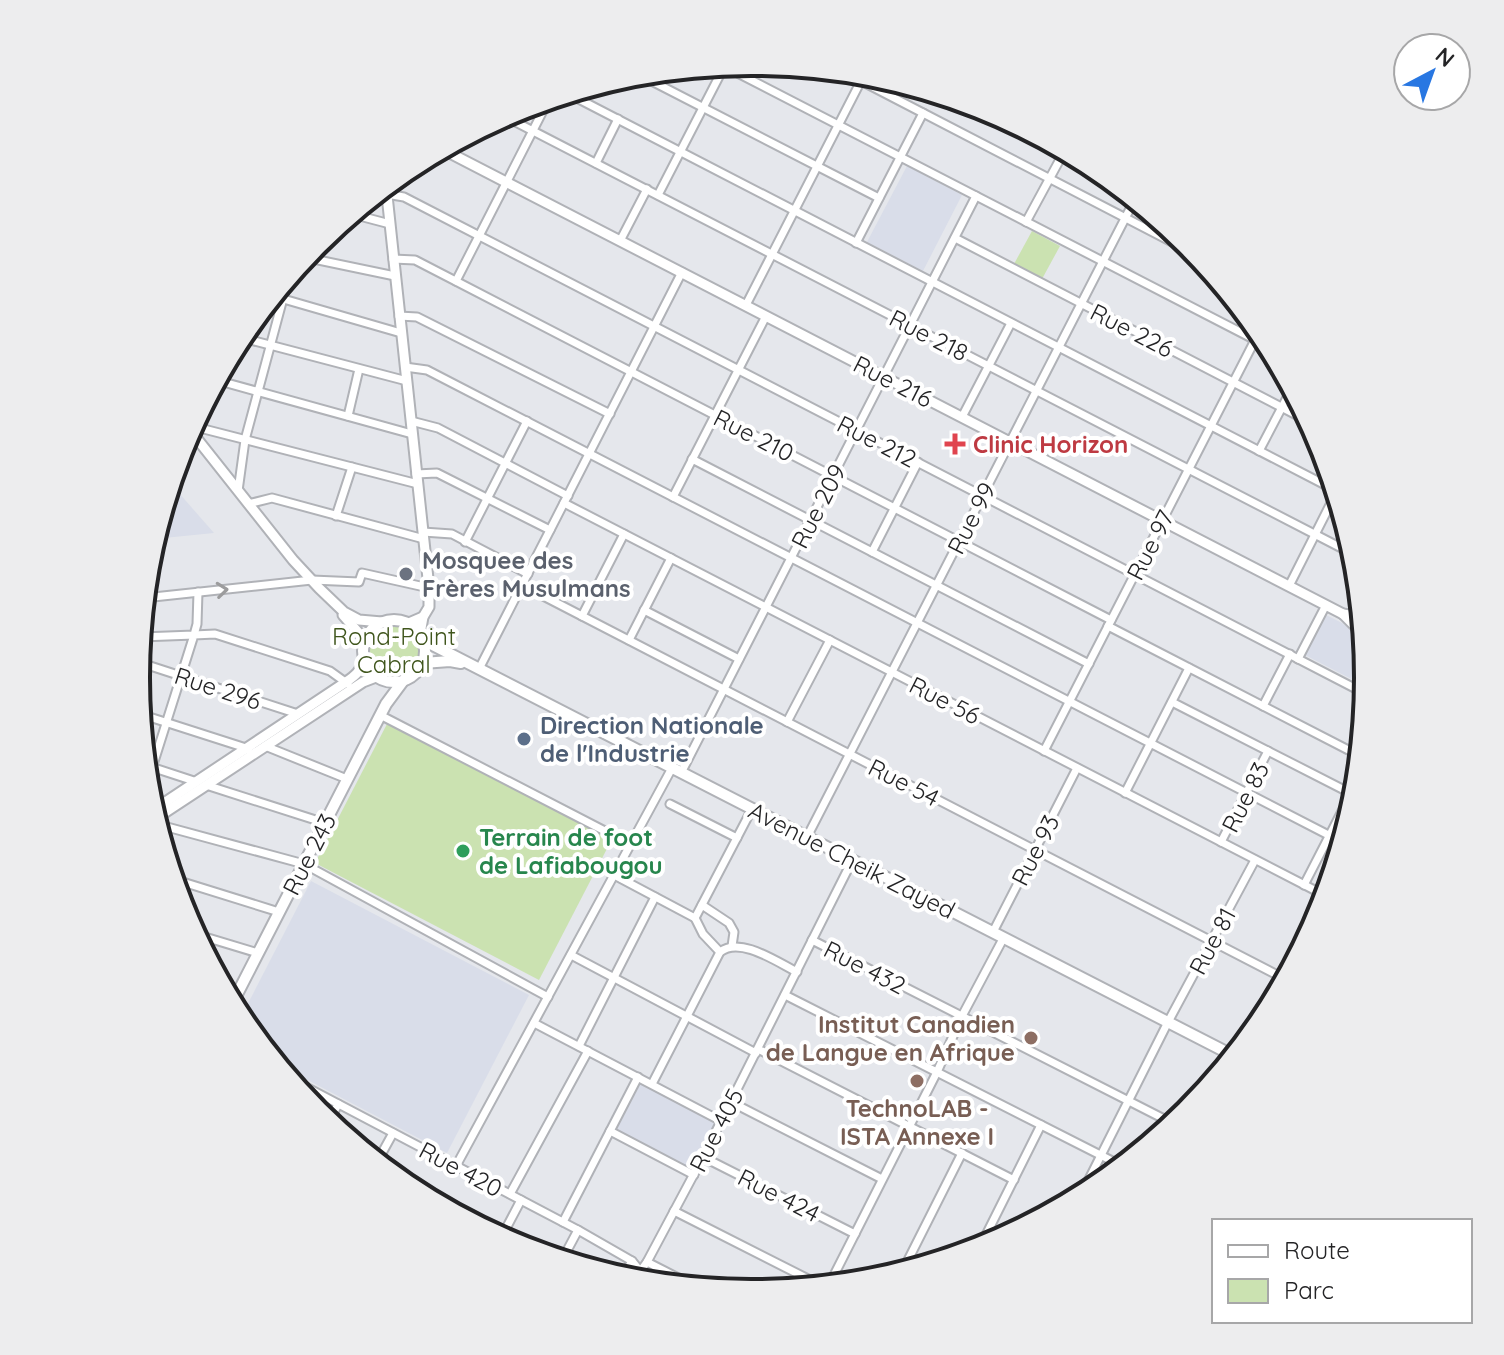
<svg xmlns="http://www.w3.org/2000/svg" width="1504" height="1355" viewBox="0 0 1504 1355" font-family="Quicksand,sans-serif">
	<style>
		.built { fill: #d9dde9 }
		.park { fill: #cbe2b1 }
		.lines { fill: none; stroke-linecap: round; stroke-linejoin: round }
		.minor-casing { stroke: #b0b2b7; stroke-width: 11 }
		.tertiary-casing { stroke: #b0b2b7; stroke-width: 13 }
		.secondary-casing { stroke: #b0b2b7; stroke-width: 14 }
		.minor { stroke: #fff; stroke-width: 7 }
		.tertiary { stroke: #fff; stroke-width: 9 }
		.secondary { stroke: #fff; stroke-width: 10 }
		.oneway { stroke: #9c9c9d }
		.health-dot { fill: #e0444e; stroke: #fff; stroke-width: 3 }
		.worship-dot { fill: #6b7280; stroke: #fff; stroke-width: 3 }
		.service-dot { fill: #5c6f8a; stroke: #fff; stroke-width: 3 }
		.leisure-dot { fill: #2e9e5b; stroke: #fff; stroke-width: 3 }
		.education-dot { fill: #8d6e63; stroke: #fff; stroke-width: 3 }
		.labels { text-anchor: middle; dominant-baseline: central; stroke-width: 8; stroke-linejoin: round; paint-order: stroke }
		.street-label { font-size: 24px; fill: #242426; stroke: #fff }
		.health-label { font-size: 24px; font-weight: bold; fill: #be3a42; stroke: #fff; text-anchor: start }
		.worship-label { font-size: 24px; font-weight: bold; fill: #5b616d; stroke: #fff; text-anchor: start }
		.park-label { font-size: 24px; fill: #40561d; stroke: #fff }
		.service-label { font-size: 24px; font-weight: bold; fill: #4e5e75; stroke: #fff; text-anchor: start }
		.leisure-label { font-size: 24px; font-weight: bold; fill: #27864d; stroke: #fff; text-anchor: start }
		.education-label { font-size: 24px; font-weight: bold; fill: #785e54; stroke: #fff; text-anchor: end }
		.rim { fill: none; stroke: #242426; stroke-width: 4 }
	</style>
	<rect width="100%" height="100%" fill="#e5e7ec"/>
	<g class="built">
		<path d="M907,166L962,195L923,271L867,242Z"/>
		<path d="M171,484L214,533L154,539Z"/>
		<path d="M1326,615L1342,623L1359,637L1364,638L1367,678V687L1305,655Z"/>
		<path d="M311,881L529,995L447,1153L277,1064L240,1019Z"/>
		<path d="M639,1080L717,1120L692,1171L613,1130Z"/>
	</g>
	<g class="park">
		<path d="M1032,231L1060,246L1042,279L1014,264Z"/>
		<circle cx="394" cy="650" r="25"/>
		<path d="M388,722L612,839L539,980L315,863Z"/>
	</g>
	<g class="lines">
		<g class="minor-casing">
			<g id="minor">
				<path d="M722,65L1271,348"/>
				<path d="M842,71L1199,256"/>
				<path d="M636,73L879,198"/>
				<path d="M567,93L1335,490"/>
				<path d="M504,116L1355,555"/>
				<path d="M596,163L618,119"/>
				<path d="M386,194L404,197L1366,694"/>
				<path d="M658,195L725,65"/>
				<path d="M352,214L390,224"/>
				<path d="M1026,222L1065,150"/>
				<path d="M955,238L1310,422"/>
				<path d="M620,241L647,189"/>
				<path d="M856,243L923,113"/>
				<path d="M304,257L395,276"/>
				<path d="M393,259L415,260L1111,620"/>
				<path d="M456,281L549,99"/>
				<path d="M273,296L401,333"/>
				<path d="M746,305L865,73"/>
				<path d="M399,316L417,317L610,414"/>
				<path d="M239,337L407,381"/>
				<path d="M405,367L427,370L1342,842"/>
				<path d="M216,380L412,434"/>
				<path d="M348,416L359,369"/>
				<path d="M962,417L1011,323"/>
				<path d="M411,421L438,428L568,496"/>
				<path d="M192,426L418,484"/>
				<path d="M1259,451L1292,388"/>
				<path d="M692,459L1089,664"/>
				<path d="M416,474L437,473L550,530"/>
				<path d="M238,491L245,440L289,276"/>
				<path d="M673,497L766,316"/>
				<path d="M564,503L1326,896"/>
				<path d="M248,504L272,498L424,539"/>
				<path d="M336,516L352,467"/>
				<path d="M423,532L452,534L528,574"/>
				<path d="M465,542L527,421"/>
				<path d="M872,552L918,462"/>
				<path d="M522,585L1285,979"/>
				<path d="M1289,586L1336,493"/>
				<path d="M144,598L312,580L359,582L362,573L429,588"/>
				<path d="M644,610L739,659"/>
				<path d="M582,616L624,534"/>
				<path d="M1108,626L1360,756"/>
				<path d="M141,637L194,635L197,624L198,592"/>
				<path d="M629,640L671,558"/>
				<path d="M1298,659L1326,605"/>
				<path d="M138,662L298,714"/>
				<path d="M479,669L682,272"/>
				<path d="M1172,702L1356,796"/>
				<path d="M1263,706L1290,654"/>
				<path d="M140,714L246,748L248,750"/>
				<path d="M380,715L630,844"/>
				<path d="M787,722L830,640"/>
				<path d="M265,746L347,779"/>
				<path d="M1044,751L1255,340"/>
				<path d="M145,765L194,781"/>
				<path d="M152,768L194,635L215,634L330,671L348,684"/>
				<path d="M681,773L976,196"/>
				<path d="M206,785L325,823"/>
				<path d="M1125,793L1189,668"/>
				<path d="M670,804L737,838"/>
				<path d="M156,824L304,864L548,997"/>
				<path d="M807,837L1135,199"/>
				<path d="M1221,842L1268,751"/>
				<path d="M614,875L695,918L703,934L720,952"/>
				<path d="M173,879L279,912"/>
				<path d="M1304,885L1357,782"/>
				<path d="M702,905L729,923L734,932L732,946"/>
				<path d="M695,918L752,809"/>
				<path d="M993,932L1077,768"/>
				<path d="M195,934L258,953"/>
				<path d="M812,940L1174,1124"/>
				<path d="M571,955L756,1053"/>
				<path d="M785,995L1122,1166"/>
				<path d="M534,1023L721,1121"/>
				<path d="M579,1046L655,897"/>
				<path d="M758,1049L1014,1180"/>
				<path d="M289,1078L578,1230L632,1261L650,1283"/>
				<path d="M652,1084L720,952C740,936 777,962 797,972"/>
				<path d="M731,1102L882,1179"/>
				<path d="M329,1123L338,1104"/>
				<path d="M610,1131L694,1175"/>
				<path d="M703,1157L855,1234"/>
				<path d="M377,1162L393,1133"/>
				<path d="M456,1166L672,768"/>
				<path d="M510,1194L588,1051"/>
				<path d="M1080,1197L1168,1022L1255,860"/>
				<path d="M674,1211L822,1286"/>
				<path d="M563,1222L638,1077"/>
				<path d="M501,1238L521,1200"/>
				<path d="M979,1249L1041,1125"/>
				<path d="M562,1260L578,1230"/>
				<path d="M647,1262L698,1288"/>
				<path d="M641,1270L647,1262L703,1157L853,859"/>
				<path d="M902,1272L962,1153"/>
				<path d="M622,1278L632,1261"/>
				<path d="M829,1285L937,1072L962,1016L1004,937"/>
			</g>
		</g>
		<g class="tertiary-casing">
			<g id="tertiary">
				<path d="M442,149L1343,614L1362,617"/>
				<path d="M386,186L429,588V607L423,617L420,634"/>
				<path d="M190,430L293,560L319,588L344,612L359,620L382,622"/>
				<path d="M1343,614L1355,626L1363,628"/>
				<path d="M343,615L364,639"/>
				<path d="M409,623L423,617"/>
				<path d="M152,811L346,682C355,676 361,671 364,660"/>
				<path d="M155,819L363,682L376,677"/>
			</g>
		</g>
		<g class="secondary-casing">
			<g id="secondary">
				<circle cx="394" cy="651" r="31"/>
				<path d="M423,640L1234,1056"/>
				<path d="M423,663L450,661L461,663"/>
				<path d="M232,1004L386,704L403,681"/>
			</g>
		</g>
		<use href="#minor" class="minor"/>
		<use href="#tertiary" class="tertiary"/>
		<use href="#secondary" class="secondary"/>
	</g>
	<defs><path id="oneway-chevron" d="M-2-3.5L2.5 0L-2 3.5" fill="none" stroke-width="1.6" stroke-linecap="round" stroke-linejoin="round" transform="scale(2)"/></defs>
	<use class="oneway" href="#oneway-chevron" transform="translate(222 590) rotate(-6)"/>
	<path class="health-dot" d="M951 432h8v8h8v8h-8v8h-8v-8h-8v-8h8z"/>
	<circle class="worship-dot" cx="406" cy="574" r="8"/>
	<circle class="service-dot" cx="524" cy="739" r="8"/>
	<circle class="leisure-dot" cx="463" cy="851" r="8"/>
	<g class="education-dot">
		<circle cx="1031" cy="1038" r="8"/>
		<circle cx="917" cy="1081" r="8"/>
	</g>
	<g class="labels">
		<g class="street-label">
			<text transform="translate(1132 330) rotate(27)">Rue 226</text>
			<text transform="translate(929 335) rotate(27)">Rue 218</text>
			<text transform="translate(893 381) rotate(27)">Rue 216</text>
			<text transform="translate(754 435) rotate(27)">Rue 210</text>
			<text transform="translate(877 441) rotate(27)">Rue 212</text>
			<text transform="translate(818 506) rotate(-63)">Rue 209</text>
			<text transform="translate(971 518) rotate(-63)">Rue 99</text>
			<text transform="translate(1150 545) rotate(-63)">Rue 97</text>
			<text transform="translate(218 688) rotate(18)">Rue 296</text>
			<text transform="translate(945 700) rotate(27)">Rue 56</text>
			<text transform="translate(904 782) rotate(27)">Rue 54</text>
			<text transform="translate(1245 797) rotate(-63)">Rue 83</text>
			<text transform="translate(1035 850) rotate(-63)">Rue 93</text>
			<text transform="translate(309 854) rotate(-63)">Rue 243</text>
			<text transform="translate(852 860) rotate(27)">Avenue Cheik Zayed</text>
			<text transform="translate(1212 941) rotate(-62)">Rue 81</text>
			<text transform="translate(865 967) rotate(27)">Rue 432</text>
			<text transform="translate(716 1130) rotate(-63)">Rue 405</text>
			<text transform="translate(461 1169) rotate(28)">Rue 420</text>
			<text transform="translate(779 1195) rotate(27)">Rue 424</text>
		</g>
		<g class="health-label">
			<text x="973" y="444">Clinic Horizon</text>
		</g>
		<g class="worship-label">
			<text x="422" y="560">Mosquee des<tspan x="422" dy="28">Frères Musulmans</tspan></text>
		</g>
		<g class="park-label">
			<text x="394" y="636">Rond-Point<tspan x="394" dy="28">Cabral</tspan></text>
		</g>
		<g class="service-label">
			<text x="540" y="725">Direction Nationale<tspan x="540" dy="28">de l'Industrie</tspan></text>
		</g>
		<g class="leisure-label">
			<text x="479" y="837">Terrain de foot<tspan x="479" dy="28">de Lafiabougou</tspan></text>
		</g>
		<g class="education-label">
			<text x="1015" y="1024">Institut Canadien<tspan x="1015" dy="28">de Langue en Afrique</tspan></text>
			<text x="917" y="1108" text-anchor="middle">TechnoLAB -<tspan x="917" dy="28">ISTA Annexe I</tspan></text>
		</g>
	</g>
	<path d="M0 0H1504V1355H0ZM751 76H753A601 601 0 0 1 1354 677V678A601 601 0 0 1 753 1279H751A601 601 0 0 1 150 678V677A601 601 0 0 1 751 76Z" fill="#ededee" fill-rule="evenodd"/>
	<path class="rim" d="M751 76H753A601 601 0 0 1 1354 677V678A601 601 0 0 1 753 1279H751A601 601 0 0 1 150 678V677A601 601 0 0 1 751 76Z"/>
	<rect x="1212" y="1219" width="260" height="104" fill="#ffffff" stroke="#a7a7a8" stroke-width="2"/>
	<rect x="1228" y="1245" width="40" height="12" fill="#ffffff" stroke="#a7a7a8" stroke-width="2"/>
	<text x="1284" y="1259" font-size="24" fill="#242426">Route</text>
	<rect x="1228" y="1279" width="40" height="24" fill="#cbe2b1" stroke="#a7a7a8" stroke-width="2"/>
	<text x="1284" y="1299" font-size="24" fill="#242426">Parc</text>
	<g transform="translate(1432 72) rotate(41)"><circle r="38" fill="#ffffff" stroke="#a7a7a8" stroke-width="2"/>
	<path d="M0-6L14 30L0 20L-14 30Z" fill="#2877e2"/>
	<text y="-12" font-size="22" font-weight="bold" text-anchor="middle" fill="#242426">N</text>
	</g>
</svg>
